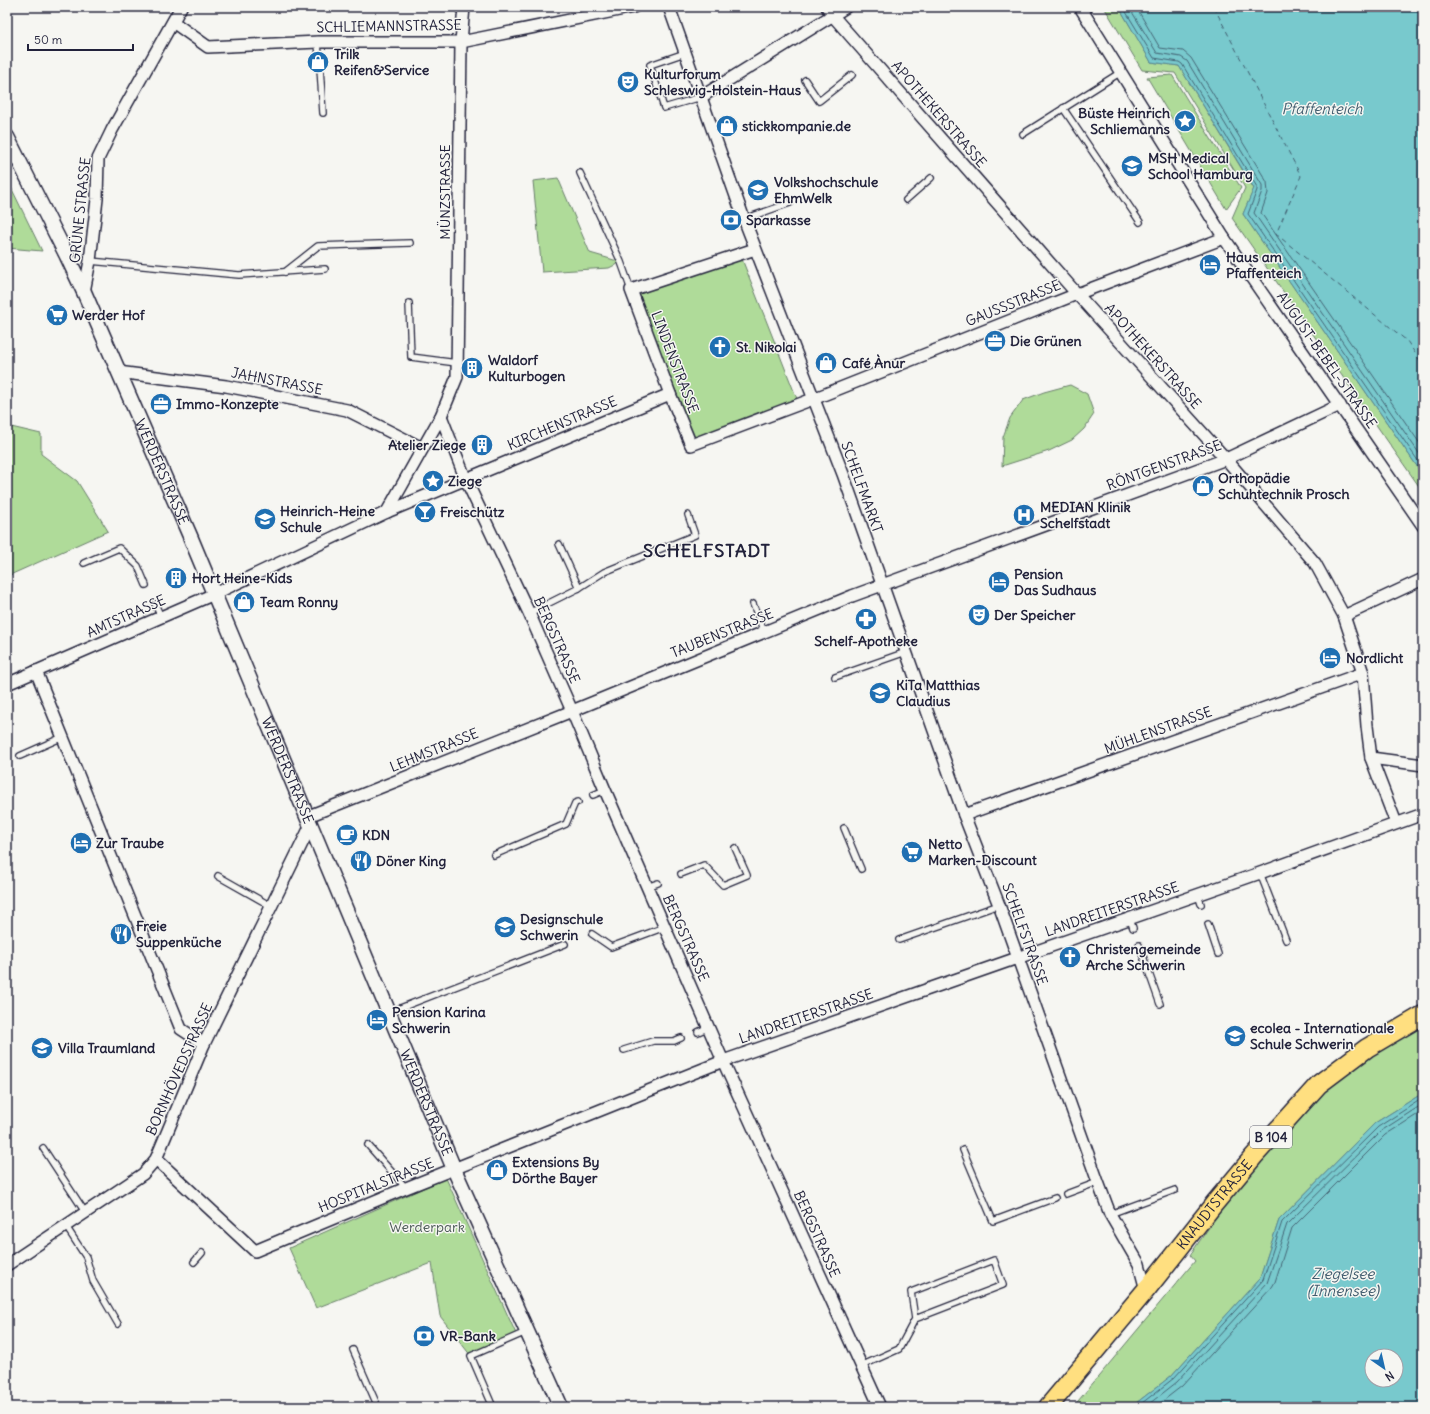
<svg xmlns="http://www.w3.org/2000/svg" width="1430" height="1414" viewBox="0 0 1430 1414" font-family="Delius,sans-serif">
	<style>
		.green { fill: #afdb99; stroke: #687e6a }
		.water { fill: #78c9cd; stroke: #568693; fill-rule: evenodd }
		.lines { fill: none; stroke-linecap: round; stroke-linejoin: round }
		.shore { stroke: #446575; stroke-width: 1 }
		.ferry { stroke: #405c6e; stroke-width: 1; stroke-dasharray: 5 4; stroke-linecap: butt }
		.service-casing { stroke: #22223b; stroke-width: 8 }
		.minor-casing { stroke: #22223b; stroke-width: 14 }
		.tertiary-casing { stroke: #22223b; stroke-width: 17 }
		.primary-casing { stroke: #22223b; stroke-width: 21 }
		.service { stroke: #f6f6f2; stroke-width: 5.5 }
		.minor { stroke: #f6f6f2; stroke-width: 11 }
		.tertiary { stroke: #f6f6f2; stroke-width: 14 }
		.primary { stroke: #ffdf80; stroke-width: 18 }
		.labels { text-anchor: middle; dominant-baseline: central; stroke-width: 3; stroke-linejoin: round; paint-order: stroke }
		.shield { fill: #f6f6f2; stroke: #626272; stroke-width: 1 }
		.shield-label { font-size: 13px; font-weight: bold; fill: #22223b }
		.street-label { font-size: 14px; fill: #22223b; stroke: #f6f6f2 }
		.poi-label { font-size: 14px; font-weight: bold; fill: #22223b; stroke: #f6f6f2; text-anchor: start }
		.park-label { font-size: 14px; fill: #4c5a57; stroke: #f6f6f2 }
		.water-label { font-size: 15px; font-style: italic; fill: #405c6e; stroke: #f6f6f2 }
		.district-label { font-size: 18px; font-weight: bold; letter-spacing: 1px; fill: #22223b; stroke: #f6f6f2 }
	</style>
	<rect width="100%" height="100%" fill="#f6f6f2"/>
	<filter id="ink" filterUnits="userSpaceOnUse"><feTurbulence type="fractalNoise" baseFrequency=".025" numOctaves="2"/><feDisplacementMap in="SourceGraphic" scale="8" xChannelSelector="R" yChannelSelector="G"/><feConvolveMatrix kernelMatrix="1 2 1 2 8 2 1 2 1" color-interpolation-filters="sRGB"/></filter>
	<g filter="url(#ink)">
		<g class="green">
			<path d="M1104,7H1119L1151,62L1179,66L1254,189L1243,214L1423,475V492L1232,218L1245,188L1175,73L1142,70Z"/>
			<path d="M1172,75L1241,188L1226,209L1147,77Z"/>
			<path d="M558,178L590,253L621,262L609,268L542,272L533,181Z"/>
			<path d="M7,179L42,251L7,248Z"/>
			<path d="M740,254L799,404L691,445L631,290Z"/>
			<path d="M1070,385L1087,394L1094,414L1084,429L1072,440L1049,451L1002,466L1003,437L1010,418L1023,400L1044,392Z"/>
			<path d="M7,426L41,434V454L77,481L108,531L10,575L7,571Z"/>
			<path d="M1423,1023V1093L1375,1123L1279,1220L1260,1278L1171,1376L1131,1407H1073L1195,1261L1190,1255L1221,1210L1290,1127L1322,1094L1362,1060Z"/>
			<path d="M446,1178L517,1336L471,1356L440,1316L432,1263L316,1308L289,1248Z"/>
		</g>
		<g class="water">
			<path d="M1119,7H1423V475L1243,214L1254,188L1179,66L1151,62Z"/>
			<path d="M1423,1093V1407H1131L1171,1376L1260,1278L1279,1220L1375,1123ZM1372,1356H1396V1380H1372Z"/>
		</g>
		<g class="lines">
			<g class="shore">
				<path d="M1123,7L1154,58L1179,62L1182,64L1257,187V190L1248,214L1423,468"/>
				<path d="M1129,7L1157,53L1181,57L1187,61L1262,185V191L1254,213L1423,459"/>
				<path d="M1136,7L1160,48L1183,51L1191,58L1267,182L1268,193L1261,213L1423,448"/>
				<path d="M1137,1407L1174,1378L1263,1280L1282,1222L1378,1127L1423,1098"/>
				<path d="M1145,1407L1177,1382L1267,1283L1287,1224L1381,1131L1423,1104"/>
				<path d="M1155,1407L1182,1386L1272,1287L1275,1282L1292,1228L1385,1135L1423,1111"/>
			</g>
			<path class="ferry" d="M1214,7L1301,176L1276,234L1407,341L1423,365"/>
			<g class="service-casing">
				<g id="service">
					<path d="M318,42L319,57"/>
					<path d="M685,53L650,65L664,108L701,97"/>
					<path d="M320,68L323,113"/>
					<path d="M805,80L819,101L852,75"/>
					<path d="M1063,108L1140,222"/>
					<path d="M1023,134L1121,72"/>
					<path d="M580,173L621,262L631,290"/>
					<path d="M906,200L931,178"/>
					<path d="M744,219L790,203"/>
					<path d="M90,261L239,275L325,269"/>
					<path d="M285,272L318,246L410,243"/>
					<path d="M409,303L411,357L457,363"/>
					<path d="M559,544L579,588"/>
					<path d="M84,563L119,548L138,566L146,585"/>
					<path d="M155,604L161,617"/>
					<path d="M753,604L764,632"/>
					<path d="M529,613L579,588L604,572L695,535L688,515"/>
					<path d="M835,677L906,652"/>
					<path d="M20,756L63,737"/>
					<path d="M593,795L605,790"/>
					<path d="M844,828L861,869"/>
					<path d="M494,855L566,824L575,803L578,802"/>
					<path d="M1260,873L1286,940"/>
					<path d="M681,874L704,865L723,885L747,875L735,848"/>
					<path d="M218,876L271,906"/>
					<path d="M647,887L658,883"/>
					<path d="M1198,895L1201,904"/>
					<path d="M1130,919L1133,928"/>
					<path d="M1208,924L1218,954"/>
					<path d="M592,934L611,947L665,927"/>
					<path d="M899,940L999,905"/>
					<path d="M1139,945L1160,1004"/>
					<path d="M390,1012L565,944"/>
					<path d="M698,1032L709,1027"/>
					<path d="M624,1050L653,1041H674L681,1038"/>
					<path d="M368,1145L406,1188"/>
					<path d="M43,1148L85,1212"/>
					<path d="M963,1150L993,1221L1055,1198"/>
					<path d="M1066,1194L1098,1182"/>
					<path d="M1110,1214L1175,1190"/>
					<path d="M65,1225L86,1257L93,1281L118,1324"/>
					<path d="M194,1262L202,1253"/>
					<path d="M353,1350L378,1407"/>
					<path d="M861,1366L899,1349L915,1319L1003,1285L994,1260L911,1292L915,1319"/>
					<path d="M493,1407L471,1356L526,1332"/>
				</g>
			</g>
			<g class="minor-casing">
				<g id="minor">
					<path d="M669,7L744,219L843,474L964,815L999,905L1098,1182L1110,1214L1139,1264L1146,1290"/>
					<path d="M827,7L833,16L1077,294L1226,459L1315,563L1344,616L1363,673L1367,726L1371,758L1396,823"/>
					<path d="M1080,7L1224,238L1423,526"/>
					<path d="M173,22L208,47L318,42H461L634,7"/>
					<path d="M701,97L846,7"/>
					<path d="M755,249L631,290L670,394L691,445L813,399L1077,294L1224,238"/>
					<path d="M84,292L90,261L97,199L98,159L112,130L181,7"/>
					<path d="M118,372L226,386L347,410L422,448"/>
					<path d="M441,416L466,480L529,613L572,711L605,790L723,1061L880,1407"/>
					<path d="M387,512L441,416L457,377L461,42L464,7"/>
					<path d="M1344,616L1423,579"/>
					<path d="M36,671L181,1029L204,1044"/>
					<path d="M7,684L214,594L387,512L670,394"/>
					<path d="M1371,758L1423,765"/>
					<path d="M964,815L1363,673"/>
					<path d="M306,817L572,711L852,596L1226,459L1340,405"/>
					<path d="M156,1159L255,1251L406,1188L723,1061L1260,873L1423,814"/>
					<path d="M7,1265L143,1174L156,1159L204,1044L310,827"/>
				</g>
			</g>
			<g class="tertiary-casing">
				<g id="tertiary">
					<path id="s1" d="M7,137L67,256L84,292L190,536L454,1169L561,1407"/>
				</g>
			</g>
			<g class="primary-casing">
				<g id="primary">
					<path id="s2" d="M1048,1407L1146,1290L1214,1204L1254,1156L1319,1084L1367,1048L1423,1015"/>
				</g>
			</g>
			<use href="#service" class="service"/>
			<use href="#minor" class="minor"/>
			<use href="#tertiary" class="tertiary"/>
			<use href="#primary" class="primary"/>
		</g>
	</g>
	<defs>
		<g id="shop-disc" transform="scale(1.15)"><circle r="9.5" fill="#1f6fb2" stroke="#f6f6f2"/><path d="M-5-2.5h2.3a2.7 3.5 0 0 1 5.4 0H5L5.5 6h-11ZM-1.5-2.5h3a1.5 2.3 0 0 0-3 0Z" fill="#fff"/></g>
		<g id="theatre-disc" transform="scale(1.15)"><circle r="9.5" fill="#1f6fb2" stroke="#f6f6f2"/><path d="M-5-5.5Q0-4 5-5.5V0Q5 5 0 6Q-5 5-5 0ZM-3.3-2.5H-1v1.5H-3.3ZM1-2.5H3.3v1.5H1ZM-2.8 1Q0 5.5 2.8 1Z" fill="#fff"/></g>
		<g id="sight-disc" transform="scale(1.15)"><circle r="9.5" fill="#1f6fb2" stroke="#f6f6f2"/><path d="M0-6L1.8-2.2L6-1.7L2.9 1.2L3.7 5.4L0 3.3L-3.7 5.4L-2.9 1.2L-6-1.7L-1.8-2.2Z" fill="#fff"/></g>
		<g id="university-disc" transform="scale(1.15)"><circle r="9.5" fill="#1f6fb2" stroke="#f6f6f2"/><path d="M0-5L7-2L0 1L-7-2ZM-4 1L0 2.5L4 1V4Q0 6-4 4Z" fill="#fff"/></g>
		<g id="bank-disc" transform="scale(1.15)"><circle r="9.5" fill="#1f6fb2" stroke="#f6f6f2"/><path d="M-6-4H6V4H-6ZM0-2.3a2.3 2.3 0 1 0 0 4.6a2.3 2.3 0 1 0 0-4.6Z" fill="#fff"/></g>
		<g id="hotel-disc" transform="scale(1.15)"><circle r="9.5" fill="#1f6fb2" stroke="#f6f6f2"/><path d="M-6-4.5h1.5V1H6V5H4.5V3h-9V5H-6ZM-4 0a1.8 1.8 0 1 1 3.6 0ZM.5 0V-2.5h3Q6-2.5 6 0Z" fill="#fff"/></g>
		<g id="supermarket-disc" transform="scale(1.15)"><circle r="9.5" fill="#1f6fb2" stroke="#f6f6f2"/><path d="M-6-5.5h2.5l.6 2H6L4.5 2H-2.5L-4.4-4H-6ZM-1.5 3.2a1.3 1.3 0 1 0 .1 0ZM3 3.2a1.3 1.3 0 1 0 .1 0Z" fill="#fff"/></g>
		<g id="office-disc" transform="scale(1.15)"><circle r="9.5" fill="#1f6fb2" stroke="#f6f6f2"/><path d="M-6-3h4V-5.5h4V-3h4V5H-6ZM-1-4.5V-3h2v-1.5ZM-6 0V1H6V0Z" fill="#fff"/></g>
		<g id="church-disc" transform="scale(1.15)"><circle r="9.5" fill="#1f6fb2" stroke="#f6f6f2"/><path d="M-1.2-6h2.4v3.5h3.3v2.4h-3.3V6h-2.4V-.1h-3.3v-2.4h3.3Z" fill="#fff"/></g>
		<g id="building-disc" transform="scale(1.15)"><circle r="9.5" fill="#1f6fb2" stroke="#f6f6f2"/><path d="M-4-6H4V6H1V3H-1V6H-4ZM-2.5-4.3h1.7v1.8h-1.7ZM.8-4.3h1.7v1.8H.8ZM-2.5-1h1.7V.8h-1.7ZM.8-1h1.7V.8H.8Z" fill="#fff"/></g>
		<g id="bar-disc" transform="scale(1.15)"><circle r="9.5" fill="#1f6fb2" stroke="#f6f6f2"/><path d="M-6-5H6L.8 .8V4.5H3.5V6h-7V4.5H-.8V.8Z" fill="#fff"/></g>
		<g id="hospital-disc" transform="scale(1.15)"><circle r="9.5" fill="#1f6fb2" stroke="#f6f6f2"/><path d="M-5-5h3v3.5h4V-5h3V5h-3V1.5h-4V5h-3Z" fill="#fff"/></g>
		<g id="school-disc" transform="scale(1.15)"><circle r="9.5" fill="#1f6fb2" stroke="#f6f6f2"/><path d="M0-5L7-2L0 1L-7-2ZM-4 1L0 2.5L4 1V4Q0 6-4 4Z" fill="#fff"/></g>
		<g id="pharmacy-disc" transform="scale(1.15)"><circle r="9.5" fill="#1f6fb2" stroke="#f6f6f2"/><path d="M-2-6h4v4h4v4h-4v4h-4v-4h-4v-4h4Z" fill="#fff"/></g>
		<g id="cafe-disc" transform="scale(1.15)"><circle r="9.5" fill="#1f6fb2" stroke="#f6f6f2"/><path d="M-5.5-4.5H6V0H3Q3 3.5 0 3.5H-2.5Q-5.5 3.5-5.5 0ZM3-3.2v2h1.7v-2ZM-6 4.5H4V6H-6Z" fill="#fff"/></g>
		<g id="restaurant-disc" transform="scale(1.15)"><circle r="9.5" fill="#1f6fb2" stroke="#f6f6f2"/><path d="M-5-6h1v4h1v-4h1v4h1v-4h1v5L-1.5 .5V6h-2V.5L-5-1ZM5-6V6H3V1.5H1.5Q1.5-4 5-6Z" fill="#fff"/></g>
	</defs>
	<g fill-rule="evenodd">
		<use href="#shop-disc" x="318" y="62"/>
		<use href="#theatre-disc" x="628" y="82"/>
		<use href="#sight-disc" x="1185" y="121"/>
		<use href="#shop-disc" x="727" y="126"/>
		<use href="#university-disc" x="1132" y="166"/>
		<use href="#university-disc" x="758" y="190"/>
		<use href="#bank-disc" x="731" y="220"/>
		<use href="#hotel-disc" x="1210" y="265"/>
		<use href="#supermarket-disc" x="57" y="315"/>
		<use href="#office-disc" x="995" y="341"/>
		<use href="#church-disc" x="720" y="347"/>
		<use href="#shop-disc" x="826" y="363"/>
		<use href="#building-disc" x="472" y="368"/>
		<use href="#office-disc" x="161" y="404"/>
		<use href="#building-disc" x="482" y="445"/>
		<use href="#sight-disc" x="433" y="481"/>
		<use href="#shop-disc" x="1203" y="486"/>
		<use href="#bar-disc" x="425" y="512"/>
		<use href="#hospital-disc" x="1024" y="515"/>
		<use href="#school-disc" x="265" y="519"/>
		<use href="#building-disc" x="176" y="578"/>
		<use href="#hotel-disc" x="999" y="582"/>
		<use href="#shop-disc" x="244" y="602"/>
		<use href="#theatre-disc" x="979" y="615"/>
		<use href="#pharmacy-disc" x="866" y="619"/>
		<use href="#hotel-disc" x="1330" y="658"/>
		<use href="#school-disc" x="880" y="693"/>
		<use href="#cafe-disc" x="347" y="835"/>
		<use href="#hotel-disc" x="81" y="843"/>
		<use href="#supermarket-disc" x="912" y="852"/>
		<use href="#restaurant-disc" x="361" y="861"/>
		<use href="#school-disc" x="505" y="927"/>
		<use href="#restaurant-disc" x="121" y="934"/>
		<use href="#church-disc" x="1070" y="957"/>
		<use href="#hotel-disc" x="377" y="1020"/>
		<use href="#school-disc" x="1235" y="1036"/>
		<use href="#school-disc" x="42" y="1048"/>
		<use href="#shop-disc" x="497" y="1170"/>
		<use href="#bank-disc" x="424" y="1336"/>
	</g>
	<g class="labels">
		<rect class="shield" x="1250" y="1126" width="42" height="22" rx="3"/>
		<g class="shield-label">
			<text x="1271" y="1137">B 104</text>
		</g>
		<g class="street-label">
			<text transform="translate(389 26) rotate(-1)">SCHLIEMANNSTRASSE</text>
			<text transform="translate(939 114) rotate(49)">APOTHEKERSTRASSE</text>
			<text transform="translate(445 192) rotate(-90)">MÜNZSTRASSE</text>
			<text transform="translate(80 210) rotate(-84)">GRÜNE STRASSE</text>
			<text transform="translate(1013 303) rotate(-22)">GAUSSSTRASSE</text>
			<text transform="translate(1153 356) rotate(48)">APOTHEKERSTRASSE</text>
			<text transform="translate(1327 360) rotate(55)">AUGUST-BEBEL-STRASSE</text>
			<text transform="translate(675 362) rotate(69)">LINDENSTRASSE</text>
			<text transform="translate(277 381) rotate(11)">JAHNSTRASSE</text>
			<text transform="translate(562 423) rotate(-23)">KIRCHENSTRASSE</text>
			<text transform="translate(1164 465) rotate(-20)">RÖNTGENSTRASSE</text>
			<text stroke="none"><textPath href="#s1" startOffset="369">WERDERSTRASSE</textPath></text>
			<text transform="translate(862 487) rotate(70)">SCHELFMARKT</text>
			<text transform="translate(126 616) rotate(-24)">AMTSTRASSE</text>
			<text transform="translate(722 633) rotate(-22)">TAUBENSTRASSE</text>
			<text transform="translate(557 640) rotate(66)">BERGSTRASSE</text>
			<text transform="translate(1158 730) rotate(-20)">MÜHLENSTRASSE</text>
			<text transform="translate(434 750) rotate(-22)">LEHMSTRASSE</text>
			<text stroke="none"><textPath href="#s1" startOffset="693">WERDERSTRASSE</textPath></text>
			<text transform="translate(1112 909) rotate(-19)">LANDREITERSTRASSE</text>
			<text transform="translate(1025 934) rotate(70)">SCHELFSTRASSE</text>
			<text transform="translate(686 938) rotate(66)">BERGSTRASSE</text>
			<text transform="translate(806 1016) rotate(-19)">LANDREITERSTRASSE</text>
			<text transform="translate(179 1069) rotate(-66)">BORNHÖVEDSTRASSE</text>
			<text stroke="none"><textPath href="#s1" startOffset="1053">WERDERSTRASSE</textPath></text>
			<text transform="translate(376 1185) rotate(-22)">HOSPITALSTRASSE</text>
			<text stroke="none"><textPath href="#s2" startOffset="262">KNAUDTSTRASSE</textPath></text>
			<text transform="translate(817 1234) rotate(66)">BERGSTRASSE</text>
		</g>
		<g class="poi-label">
			<text x="334" y="54">Trilk<tspan x="334" dy="16">Reifen&amp;Service</tspan></text>
			<text x="644" y="74">Kulturforum<tspan x="644" dy="16">Schleswig-Holstein-Haus</tspan></text>
			<text x="1170" y="113" text-anchor="end">Büste Heinrich<tspan x="1170" dy="16">Schliemanns</tspan></text>
			<text x="742" y="126">stickkompanie.de</text>
			<text x="1148" y="158">MSH Medical<tspan x="1148" dy="16">School Hamburg</tspan></text>
			<text x="774" y="182">Volkshochschule<tspan x="774" dy="16">EhmWelk</tspan></text>
			<text x="746" y="220">Sparkasse</text>
			<text x="1226" y="257">Haus am<tspan x="1226" dy="16">Pfaffenteich</tspan></text>
			<text x="72" y="315">Werder Hof</text>
			<text x="1010" y="341">Die Grünen</text>
			<text x="736" y="347">St. Nikolai</text>
			<text x="488" y="360">Waldorf<tspan x="488" dy="16">Kulturbogen</tspan></text>
			<text x="842" y="363">Café Ànur</text>
			<text x="176" y="404">Immo-Konzepte</text>
			<text x="466" y="445" text-anchor="end">Atelier Ziege</text>
			<text x="1218" y="478">Orthopädie<tspan x="1218" dy="16">Schuhtechnik Prosch</tspan></text>
			<text x="448" y="481">Ziege</text>
			<text x="1040" y="507">MEDIAN Klinik<tspan x="1040" dy="16">Schelfstadt</tspan></text>
			<text x="280" y="511">Heinrich-Heine<tspan x="280" dy="16">Schule</tspan></text>
			<text x="440" y="512">Freischütz</text>
			<text x="1014" y="574">Pension<tspan x="1014" dy="16">Das Sudhaus</tspan></text>
			<text x="192" y="578">Hort Heine-Kids</text>
			<text x="260" y="602">Team Ronny</text>
			<text x="994" y="615">Der Speicher</text>
			<text x="866" y="641" text-anchor="middle">Schelf-Apotheke</text>
			<text x="1346" y="658">Nordlicht</text>
			<text x="896" y="685">KiTa Matthias<tspan x="896" dy="16">Claudius</tspan></text>
			<text x="362" y="835">KDN</text>
			<text x="96" y="843">Zur Traube</text>
			<text x="928" y="844">Netto<tspan x="928" dy="16">Marken-Discount</tspan></text>
			<text x="376" y="861">Döner King</text>
			<text x="520" y="919">Designschule<tspan x="520" dy="16">Schwerin</tspan></text>
			<text x="136" y="926">Freie<tspan x="136" dy="16">Suppenküche</tspan></text>
			<text x="1086" y="949">Christengemeinde<tspan x="1086" dy="16">Arche Schwerin</tspan></text>
			<text x="392" y="1012">Pension Karina<tspan x="392" dy="16">Schwerin</tspan></text>
			<text x="1250" y="1028">ecolea - Internationale<tspan x="1250" dy="16">Schule Schwerin</tspan></text>
			<text x="58" y="1048">Villa Traumland</text>
			<text x="512" y="1162">Extensions By<tspan x="512" dy="16">Dörthe Bayer</tspan></text>
			<text x="440" y="1336">VR-Bank</text>
		</g>
		<g class="park-label">
			<text x="427" y="1227">Werderpark</text>
		</g>
		<g class="water-label">
			<text x="1322" y="108">Pfaffenteich</text>
			<text x="1343" y="1273">Ziegelsee<tspan x="1343" dy="17">(Innensee)</tspan></text>
		</g>
		<g class="district-label">
			<text x="707" y="550">SCHELFSTADT</text>
		</g>
	</g>
	<rect width="1430" height="1414" fill="none" stroke="#f6f6f2" stroke-width="24"/>
	<rect x="12" y="12" width="1406" height="1390" fill="none" stroke="#22223b" stroke-width="1.5" filter="url(#ink)"/>
	<g transform="translate(1384 1368) rotate(146)"><circle r="19" fill="#f6f6f2" stroke="#a1a1a9"/>
	<path d="M0-3L7 15L0 10L-7 15Z" fill="#1f6fb2"/>
	<text y="-6" font-size="11" font-weight="bold" text-anchor="middle" fill="#22223b">N</text>
	</g>
	<path d="M28 44v6h105v-6" fill="none" stroke="#22223b" stroke-width="2"/>
	<text x="34" y="44" font-size="12" fill="#22223b" stroke="#f6f6f2" stroke-width="3" paint-order="stroke">50 m</text>
</svg>
